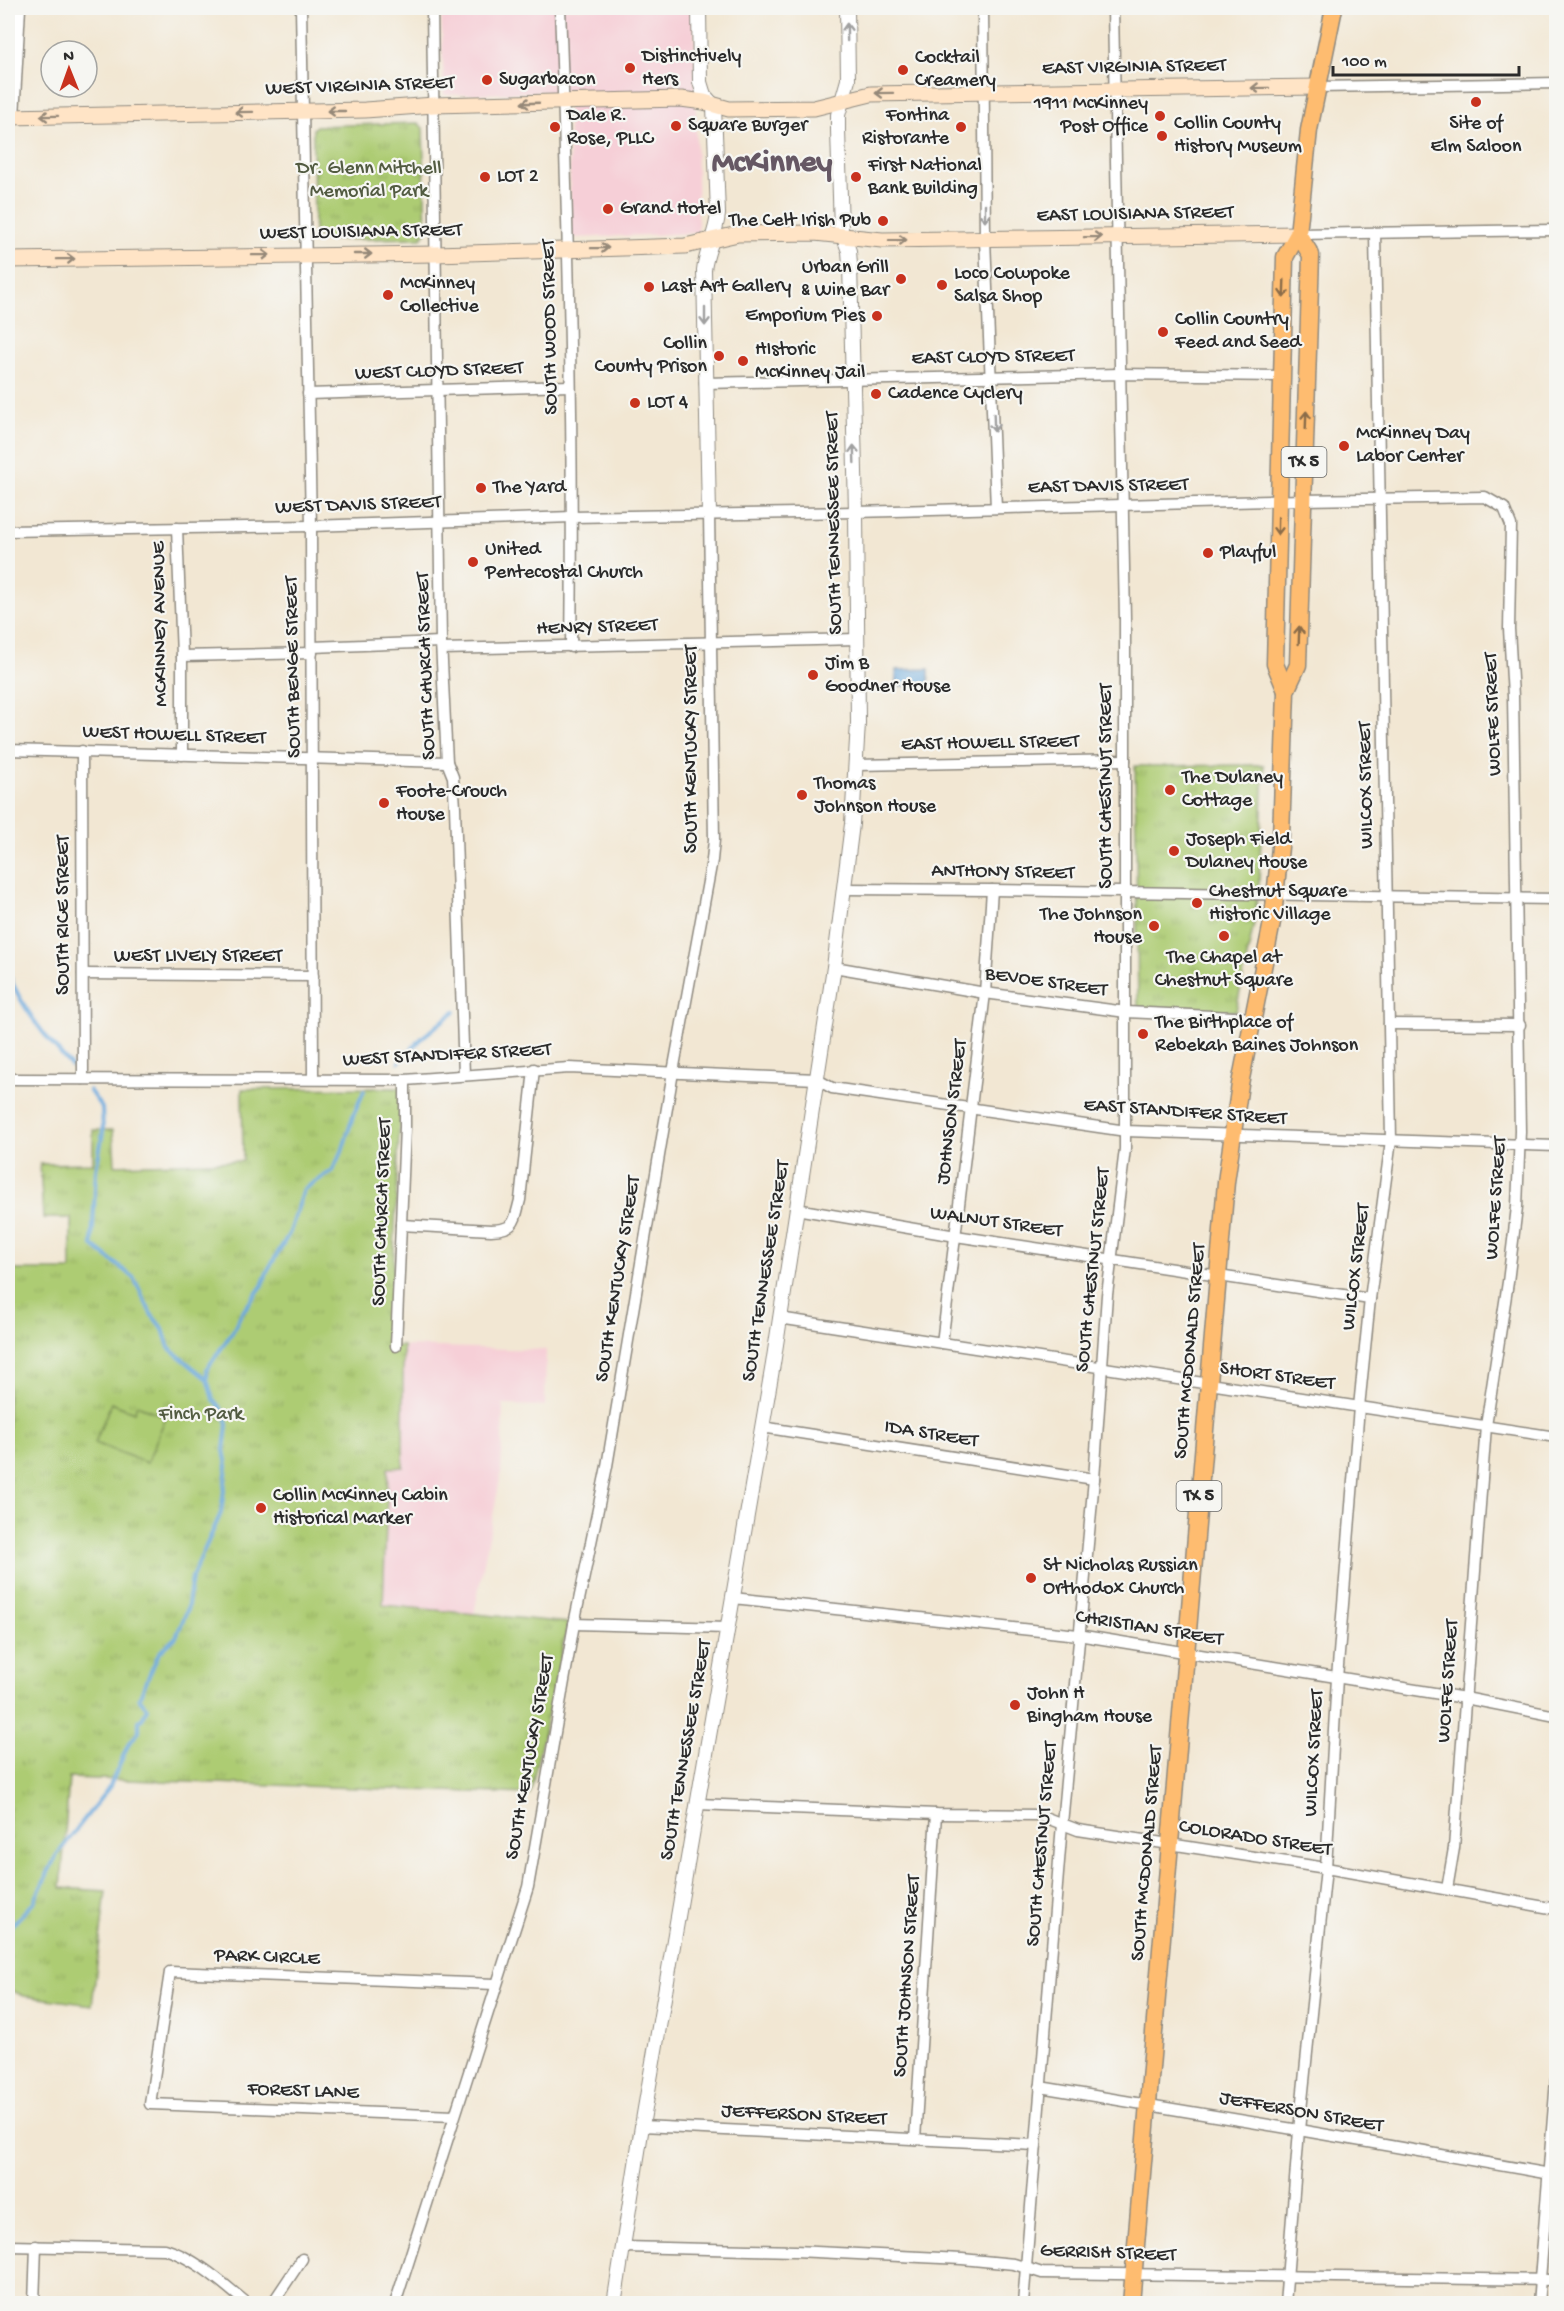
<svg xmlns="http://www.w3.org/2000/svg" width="1564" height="2311" viewBox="0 0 1564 2311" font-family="'Gochi Hand',sans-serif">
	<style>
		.built { fill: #f6cfd7 }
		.park { fill: url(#park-tufts); stroke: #6c7c4f; stroke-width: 1.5 }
		.garden { fill: #adcc73; stroke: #6c7c4f; stroke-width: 1.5 }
		.water { fill: #6ba9dd; stroke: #4b6a84; stroke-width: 1.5 }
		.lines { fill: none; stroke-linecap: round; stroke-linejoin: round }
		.stream { stroke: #6ba9dd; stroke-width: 4 }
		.minor-casing { stroke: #8e897f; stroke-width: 13 }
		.tertiary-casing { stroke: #8e897f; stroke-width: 16 }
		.secondary-casing { stroke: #8e897f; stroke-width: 17 }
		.primary-casing { stroke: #8e897f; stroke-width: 19 }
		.minor { stroke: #fff; stroke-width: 10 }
		.tertiary { stroke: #fff; stroke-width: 14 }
		.secondary { stroke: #ffe4c6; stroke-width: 15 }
		.primary { stroke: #febc70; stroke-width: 16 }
		.oneway { stroke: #a0a0a0 }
		.oneway2 { stroke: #958878 }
		.oneway3 { stroke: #8a6c4a }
		.poi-dot { fill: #c8321e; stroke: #f6f6f2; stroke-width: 2 }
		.labels { text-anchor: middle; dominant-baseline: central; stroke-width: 4.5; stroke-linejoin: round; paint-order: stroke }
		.shield { fill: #f6f6f2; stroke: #686867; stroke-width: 1.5 }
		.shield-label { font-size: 18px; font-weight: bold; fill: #2b2b2b }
		.poi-label { font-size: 20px; fill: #2b2b2b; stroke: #f6f6f2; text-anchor: start }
		.street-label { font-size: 20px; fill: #2b2b2b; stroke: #f6f6f2 }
		.park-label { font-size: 20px; fill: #525b41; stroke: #f6f6f2 }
		.town-label { font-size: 32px; font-weight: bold; fill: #665864; stroke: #f6f6f2 }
	</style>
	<defs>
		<pattern id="park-tufts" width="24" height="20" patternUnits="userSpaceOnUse" patternTransform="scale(1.5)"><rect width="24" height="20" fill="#adcc73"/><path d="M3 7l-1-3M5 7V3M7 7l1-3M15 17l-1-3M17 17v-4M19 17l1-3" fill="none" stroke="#95af64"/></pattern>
	</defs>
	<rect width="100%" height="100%" fill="#f6f6f2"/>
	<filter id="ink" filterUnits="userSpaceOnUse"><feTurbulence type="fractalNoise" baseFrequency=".0167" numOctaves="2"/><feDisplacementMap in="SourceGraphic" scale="12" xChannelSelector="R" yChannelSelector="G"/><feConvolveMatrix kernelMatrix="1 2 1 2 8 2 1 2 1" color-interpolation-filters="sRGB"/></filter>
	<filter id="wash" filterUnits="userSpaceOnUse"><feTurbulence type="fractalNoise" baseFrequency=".008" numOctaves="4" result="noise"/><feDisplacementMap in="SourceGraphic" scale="24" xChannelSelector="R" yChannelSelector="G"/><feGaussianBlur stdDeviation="1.35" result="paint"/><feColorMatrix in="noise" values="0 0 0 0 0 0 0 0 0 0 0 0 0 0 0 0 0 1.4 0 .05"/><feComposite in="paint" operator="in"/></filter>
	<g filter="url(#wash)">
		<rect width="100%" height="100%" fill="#f2e7d3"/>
		<g class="built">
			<path d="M441,8H694L698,233L571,238L568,91L444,95Z"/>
			<path d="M403,1346L546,1350L545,1406L503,1405L501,1474L474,1614L383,1605L388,1467L403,1466Z"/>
		</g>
		<g class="park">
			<path d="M418,123L423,128L426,233L421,238L323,240L314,232L313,129L316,126Z"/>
			<path d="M1264,765L1259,882L1254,923L1236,1011L1138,1009L1135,766Z"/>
			<path d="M401,1088L390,1346H403V1467L388,1468L383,1605L568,1623L530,1794L69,1778L61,1888L106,1891L92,2005L24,1996L8,1989V1270H71V1218H43L40,1164L93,1163V1130H113L115,1165L243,1161L242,1089Z"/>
		</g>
		<path class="garden" d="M111,1403L134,1412L137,1405L166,1417L147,1463L95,1443Z"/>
		<path class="water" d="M929,669V685L897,686L896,670Z"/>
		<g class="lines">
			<g class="stream">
				<path d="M8,972C20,1006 47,1039 71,1066"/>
				<path d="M399,1062L423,1037L455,1011"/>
				<path d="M207,1378V1369L233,1331L241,1314L262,1286L268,1270L290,1232L304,1189L332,1171L342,1152L353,1116L364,1091"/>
				<path d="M8,1929L34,1902L56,1856L110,1786L129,1743L139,1732V1721L142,1719L147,1708L139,1698L159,1653L176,1637L187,1611L192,1577L221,1513L227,1466L224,1450L227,1425L224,1412L213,1399L207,1379L169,1348L163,1329L151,1314L134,1278L92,1245L96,1170L103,1132L102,1108L89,1090"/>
			</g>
		</g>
	</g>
	<g filter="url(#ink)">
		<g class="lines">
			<g class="minor-casing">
				<g id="minor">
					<path d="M301,8L311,526L313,1079"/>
					<path d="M432,8L441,642L447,762L453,777L455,807L464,1075"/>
					<path d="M560,8C568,220 574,433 571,647"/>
					<path d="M983,8L985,239L996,508"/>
					<path d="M1318,87L1556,83"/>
					<path d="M14,117L20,8"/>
					<path d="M1298,234L1556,230"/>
					<path d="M705,383L1119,374L1282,376"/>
					<path d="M308,394L570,386"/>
					<path d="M177,528L182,656V755"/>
					<path d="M8,531L311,526L572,517L856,512L1303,500L1485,497L1504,508L1511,525L1509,629L1513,696L1520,1131L1517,1207L1508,1282L1486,1426L1454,1848L1447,1889"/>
					<path d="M312,647L441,642"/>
					<path d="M442,649L857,639"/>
					<path d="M182,656L312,653"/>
					<path d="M8,750L447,762"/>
					<path d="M82,751L83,1079"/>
					<path d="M857,765L1125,760"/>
					<path d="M844,889L992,890L1556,899"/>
					<path d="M834,967L985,993L1126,1012L1255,1018"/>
					<path d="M83,974L313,976"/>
					<path d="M1389,1024L1520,1025"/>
					<path d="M8,1079L405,1080L569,1068L816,1079L832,1088L1126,1131L1556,1146"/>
					<path d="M796,1209L956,1236L1370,1299"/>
					<path d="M401,1225L491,1230C516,1229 514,1222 520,1200L534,1069"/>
					<path d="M779,1318L1556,1437"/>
					<path d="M942,1343L985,993L992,890"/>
					<path d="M396,1346L405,1127V1080"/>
					<path d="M762,1427L1094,1479"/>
					<path d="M733,1598L1078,1635L1465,1698L1556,1716"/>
					<path d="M574,1624L728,1628"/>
					<path d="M698,1804L936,1814L1039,1815L1078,1830L1326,1868L1556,1909"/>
					<path d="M1040,2087L1299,2130L1556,2175"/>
					<path d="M454,2116L150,2104L170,1972L495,1984"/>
					<path d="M642,2126L1036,2145"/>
					<path d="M915,2139L936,1814"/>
					<path d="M8,2246L165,2249C197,2259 222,2283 248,2304"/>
					<path d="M624,2247L795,2251L962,2259L1014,2264L1042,2273L1556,2280"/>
					<path d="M34,2304L36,2246"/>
					<path d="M272,2304L302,2259"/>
					<path d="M395,2304L528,1887L574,1624L607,1466L673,1072L712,860L714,840L709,514"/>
					<path d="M1023,2304L1062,1824L1094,1479L1107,1295L1125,1149V619L1113,8"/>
					<path d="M1285,2304L1299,2130L1326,1868L1337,1678L1359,1407L1370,1299L1391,1140L1375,233"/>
					<path d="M1538,2304L1556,2080"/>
				</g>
			</g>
			<g class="tertiary-casing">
				<g id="tertiary">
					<path d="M699,8L700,82L704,95L714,106L718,214C716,235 706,251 704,270L709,514"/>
					<path d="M614,2304L642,2126L773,1364L834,967L852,824L858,723L856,512L850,264L849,251L841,230L838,130V115L848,80L847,8"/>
				</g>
			</g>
			<g class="secondary-casing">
				<g id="secondary">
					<path d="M8,117L365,110L434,105L681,99L704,102L729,109L814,108L871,94L1318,87"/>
					<path d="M8,260L436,254L685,246L738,234L815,233L882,240L1298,234"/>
				</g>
			</g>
			<g class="primary-casing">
				<g id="primary">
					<path d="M1286,691L1275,664L1285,257L1298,234L1309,130L1334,8"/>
					<path d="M1131,2304L1226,1182L1240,1084L1273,917L1281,837L1286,691L1298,665L1311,255L1298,234"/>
				</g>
			</g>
			<use href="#minor" class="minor"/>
			<use href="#tertiary" class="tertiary"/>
			<use href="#secondary" class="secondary"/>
			<use href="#primary" class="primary"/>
		</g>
		<defs><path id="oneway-shaft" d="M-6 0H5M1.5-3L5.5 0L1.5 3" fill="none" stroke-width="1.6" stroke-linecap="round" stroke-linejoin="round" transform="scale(1.5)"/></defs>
		<g class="oneway">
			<use href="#oneway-shaft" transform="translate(847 32) rotate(-91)"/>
			<use href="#oneway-shaft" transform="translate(985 213) rotate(90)"/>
			<use href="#oneway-shaft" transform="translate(705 317) rotate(90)"/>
			<use href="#oneway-shaft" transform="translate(994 423) rotate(88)"/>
			<use href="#oneway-shaft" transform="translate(854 454) rotate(-92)"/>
		</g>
		<g class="oneway2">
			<use href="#oneway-shaft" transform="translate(1260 88) rotate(179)"/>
			<use href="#oneway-shaft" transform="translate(884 93) rotate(179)"/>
			<use href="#oneway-shaft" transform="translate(530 103) rotate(178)"/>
			<use href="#oneway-shaft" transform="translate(336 111) rotate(180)"/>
			<use href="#oneway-shaft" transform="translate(244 112) rotate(179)"/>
			<use href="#oneway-shaft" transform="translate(49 116) rotate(179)"/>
			<use href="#oneway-shaft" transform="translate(1093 237) rotate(-1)"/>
			<use href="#oneway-shaft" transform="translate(898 240) rotate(-1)"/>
			<use href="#oneway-shaft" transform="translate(600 248) rotate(-1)"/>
			<use href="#oneway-shaft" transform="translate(363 254)"/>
			<use href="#oneway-shaft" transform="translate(261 255) rotate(-1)"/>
			<use href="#oneway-shaft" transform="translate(66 259) rotate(-1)"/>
		</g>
		<g class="oneway3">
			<use href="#oneway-shaft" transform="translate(1284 289) rotate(92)"/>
			<use href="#oneway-shaft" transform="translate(1306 420) rotate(-88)"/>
			<use href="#oneway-shaft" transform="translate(1278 526) rotate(91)"/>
			<use href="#oneway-shaft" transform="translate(1299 635) rotate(-88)"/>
		</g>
	</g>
	<g class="poi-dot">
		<circle cx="630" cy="68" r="6"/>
		<circle cx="903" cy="70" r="6"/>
		<circle cx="487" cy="80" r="6"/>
		<circle cx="1476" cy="102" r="6"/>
		<circle cx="1160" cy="116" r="6"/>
		<circle cx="676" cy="126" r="6"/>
		<circle cx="555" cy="127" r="6"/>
		<circle cx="961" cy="127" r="6"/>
		<circle cx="1162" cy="136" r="6"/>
		<circle cx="485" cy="177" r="6"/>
		<circle cx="856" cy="177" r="6"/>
		<circle cx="608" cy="209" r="6"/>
		<circle cx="883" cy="221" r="6"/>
		<circle cx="901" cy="279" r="6"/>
		<circle cx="942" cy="285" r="6"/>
		<circle cx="649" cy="287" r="6"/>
		<circle cx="388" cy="295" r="6"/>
		<circle cx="877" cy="316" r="6"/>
		<circle cx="1163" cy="332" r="6"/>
		<circle cx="719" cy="356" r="6"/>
		<circle cx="743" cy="361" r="6"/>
		<circle cx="876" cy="394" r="6"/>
		<circle cx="635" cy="403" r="6"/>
		<circle cx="1344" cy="446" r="6"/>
		<circle cx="481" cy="488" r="6"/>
		<circle cx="1208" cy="553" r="6"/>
		<circle cx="473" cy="562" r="6"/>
		<circle cx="813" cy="675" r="6"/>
		<circle cx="1170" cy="790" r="6"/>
		<circle cx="802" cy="795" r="6"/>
		<circle cx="384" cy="803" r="6"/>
		<circle cx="1174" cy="851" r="6"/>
		<circle cx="1197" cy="903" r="6"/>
		<circle cx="1154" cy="926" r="6"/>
		<circle cx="1224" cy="936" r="6"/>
		<circle cx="1143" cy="1034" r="6"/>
		<circle cx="261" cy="1508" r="6"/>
		<circle cx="1031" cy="1578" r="6"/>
		<circle cx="1015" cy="1705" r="6"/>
	</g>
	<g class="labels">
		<g class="shield">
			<rect x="1281.5" y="447" width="45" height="30" rx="4.5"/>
			<rect x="1176.5" y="1481" width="45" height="30" rx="4.5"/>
		</g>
		<g class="shield-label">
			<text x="1304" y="462">TX 5</text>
			<text x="1199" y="1496">TX 5</text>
		</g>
		<g class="poi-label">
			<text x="642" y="57">Distinctively<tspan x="642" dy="23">Hers</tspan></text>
			<text x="915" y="58">Cocktail<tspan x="915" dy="23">Creamery</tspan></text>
			<text x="499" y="80">Sugarbacon</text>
			<text x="1148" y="104" text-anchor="end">1911 McKinney<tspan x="1148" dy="23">Post Office</tspan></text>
			<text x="567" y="116">Dale R.<tspan x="567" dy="23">Rose, PLLC</tspan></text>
			<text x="949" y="116" text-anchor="end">Fontina<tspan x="949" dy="23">Ristorante</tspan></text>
			<text x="1174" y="124">Collin County<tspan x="1174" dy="23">History Museum</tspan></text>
			<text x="1476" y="124" text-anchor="middle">Site of<tspan x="1476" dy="23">Elm Saloon</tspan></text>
			<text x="688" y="126">Square Burger</text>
			<text x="868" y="166">First National<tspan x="868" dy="23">Bank Building</tspan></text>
			<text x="497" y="177">LOT 2</text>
			<text x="620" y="209">Grand Hotel</text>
			<text x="871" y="221" text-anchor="end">The Celt Irish Pub</text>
			<text x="889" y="268" text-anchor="end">Urban Grill<tspan x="889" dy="23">&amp; Wine Bar</tspan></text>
			<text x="954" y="274">Loco Cowpoke<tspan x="954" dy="23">Salsa Shop</tspan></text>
			<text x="400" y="284">McKinney<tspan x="400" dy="23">Collective</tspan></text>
			<text x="661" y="287">Last Art Gallery</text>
			<text x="865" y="316" text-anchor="end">Emporium Pies</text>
			<text x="1175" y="320">Collin Country<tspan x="1175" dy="23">Feed and Seed</tspan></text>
			<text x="707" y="344" text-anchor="end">Collin<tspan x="707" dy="23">County Prison</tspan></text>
			<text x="755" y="350">HIstoric<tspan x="755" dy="23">McKinney Jail</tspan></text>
			<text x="888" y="394">Cadence Cyclery</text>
			<text x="647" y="403">LOT 4</text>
			<text x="1356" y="434">McKinney Day<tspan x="1356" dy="23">Labor Center</tspan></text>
			<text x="493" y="488">The Yard</text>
			<text x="485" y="550">United<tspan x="485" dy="23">Pentecostal Church</tspan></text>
			<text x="1220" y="553">Playful</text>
			<text x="825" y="664">Jim B<tspan x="825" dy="23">Goodner House</tspan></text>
			<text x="1182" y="778">The Dulaney<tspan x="1182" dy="23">Cottage</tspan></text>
			<text x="814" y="784">Thomas<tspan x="814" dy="23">Johnson House</tspan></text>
			<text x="396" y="792">Foote-Crouch<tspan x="396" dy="23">House</tspan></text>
			<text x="1186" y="840">Joseph Field<tspan x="1186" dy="23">Dulaney House</tspan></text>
			<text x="1209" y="892">Chestnut Square<tspan x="1209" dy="23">Historic Village</tspan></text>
			<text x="1142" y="915" text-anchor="end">The Johnson<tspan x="1142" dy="23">House</tspan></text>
			<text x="1224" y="958" text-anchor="middle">The Chapel at<tspan x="1224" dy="23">Chestnut Square</tspan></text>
			<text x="1155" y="1023">The Birthplace of<tspan x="1155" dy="23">Rebekah Baines Johnson</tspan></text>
			<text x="273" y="1496">Collin McKinney Cabin<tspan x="273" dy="23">Historical Marker</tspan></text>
			<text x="1043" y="1566">St Nicholas Russian<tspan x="1043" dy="23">Orthodox Church</tspan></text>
			<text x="1027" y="1694">John H<tspan x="1027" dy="23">Bingham House</tspan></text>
		</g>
		<g class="street-label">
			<text transform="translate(1134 68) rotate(-1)">EAST VIRGINIA STREET</text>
			<text transform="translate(360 87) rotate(-2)">WEST VIRGINIA STREET</text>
			<text transform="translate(1135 215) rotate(-1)">EAST LOUISIANA STREET</text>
			<text transform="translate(361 233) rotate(-1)">WEST LOUISIANA STREET</text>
			<text transform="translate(551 327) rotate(-91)">SOUTH WOOD STREET</text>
			<text transform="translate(993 358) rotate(-1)">EAST CLOYD STREET</text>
			<text transform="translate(439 372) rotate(-2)">WEST CLOYD STREET</text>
			<text transform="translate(1108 487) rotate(-1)">EAST DAVIS STREET</text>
			<text transform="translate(358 506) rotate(-2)">WEST DAVIS STREET</text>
			<text transform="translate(835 523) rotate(-91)">SOUTH TENNESSEE STREET</text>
			<text transform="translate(161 624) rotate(-91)">MCKINNEY AVENUE</text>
			<text transform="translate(597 628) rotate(-2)">HENRY STREET</text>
			<text transform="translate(427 666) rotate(-92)">SOUTH CHURCH STREET</text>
			<text transform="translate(294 667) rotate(-91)">SOUTH BENGE STREET</text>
			<text transform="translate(1494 714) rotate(-92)">WOLFE STREET</text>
			<text transform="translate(174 736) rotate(2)">WEST HOWELL STREET</text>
			<text transform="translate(990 744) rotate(-1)">EAST HOWELL STREET</text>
			<text transform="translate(692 749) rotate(-90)">SOUTH KENTUCKY STREET</text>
			<text transform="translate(1367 785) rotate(-91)">WILCOX STREET</text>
			<text transform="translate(1107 786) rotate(-90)">SOUTH CHESTNUT STREET</text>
			<text transform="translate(1003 873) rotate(1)">ANTHONY STREET</text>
			<text transform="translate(64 915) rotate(-90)">SOUTH RICE STREET</text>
			<text x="198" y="957">WEST LIVELY STREET</text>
			<text transform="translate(1046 983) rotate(8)">BEVOE STREET</text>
			<text transform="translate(447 1056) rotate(-3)">WEST STANDIFER STREET</text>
			<text transform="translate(953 1112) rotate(-83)">JOHNSON STREET</text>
			<text transform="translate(1185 1113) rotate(4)">EAST STANDIFER STREET</text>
			<text transform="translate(1497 1198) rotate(-86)">WOLFE STREET</text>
			<text transform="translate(383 1212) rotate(-88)">SOUTH CHURCH STREET</text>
			<text transform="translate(996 1223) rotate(8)">WALNUT STREET</text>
			<text transform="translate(1357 1267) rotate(-83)">WILCOX STREET</text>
			<text transform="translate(1094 1270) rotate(-84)">SOUTH CHESTNUT STREET</text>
			<text transform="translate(767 1271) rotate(-81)">SOUTH TENNESSEE STREET</text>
			<text transform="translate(619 1279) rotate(-81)">SOUTH KENTUCKY STREET</text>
			<text transform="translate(1191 1351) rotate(-85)">SOUTH MCDONALD STREET</text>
			<text transform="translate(1277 1377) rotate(8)">SHORT STREET</text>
			<text transform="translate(931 1435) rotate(9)">IDA STREET</text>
			<text transform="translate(1149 1629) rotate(9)">CHRISTIAN STREET</text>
			<text transform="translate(1449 1681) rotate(-86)">WOLFE STREET</text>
			<text transform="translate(687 1750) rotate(-80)">SOUTH TENNESSEE STREET</text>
			<text transform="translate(1315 1753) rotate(-87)">WILCOX STREET</text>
			<text transform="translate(531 1757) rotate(-80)">SOUTH KENTUCKY STREET</text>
			<text transform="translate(1255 1839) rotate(9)">COLORADO STREET</text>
			<text transform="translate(1043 1844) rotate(-85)">SOUTH CHESTNUT STREET</text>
			<text transform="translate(1148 1853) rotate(-85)">SOUTH MCDONALD STREET</text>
			<text transform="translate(267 1958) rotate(2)">PARK CIRCLE</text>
			<text transform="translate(908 1976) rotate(-86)">SOUTH JOHNSON STREET</text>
			<text transform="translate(303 2092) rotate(2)">FOREST LANE</text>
			<text transform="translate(1301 2113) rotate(10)">JEFFERSON STREET</text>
			<text transform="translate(804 2116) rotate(3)">JEFFERSON STREET</text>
			<text transform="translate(1108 2254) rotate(2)">GERRISH STREET</text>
		</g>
		<g class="park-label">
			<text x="369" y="169">Dr. Glenn Mitchell<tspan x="369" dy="23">Memorial Park</tspan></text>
			<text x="201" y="1415">Finch Park</text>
		</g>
		<g class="town-label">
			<text x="772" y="164">McKinney</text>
		</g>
	</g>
	<rect width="1564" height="2311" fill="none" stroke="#f6f6f2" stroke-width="30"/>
	<g transform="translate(69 69) rotate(359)"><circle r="28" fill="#f6f6f2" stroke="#a5a5a2" stroke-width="1.5"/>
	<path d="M0-4.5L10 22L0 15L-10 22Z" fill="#c8321e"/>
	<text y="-9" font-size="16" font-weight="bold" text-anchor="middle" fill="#2b2b2b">N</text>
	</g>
	<path d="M1333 66v9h186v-9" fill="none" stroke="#2b2b2b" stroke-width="3"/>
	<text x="1342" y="66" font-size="18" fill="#2b2b2b" stroke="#f6f6f2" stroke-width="4.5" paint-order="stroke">100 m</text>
</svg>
